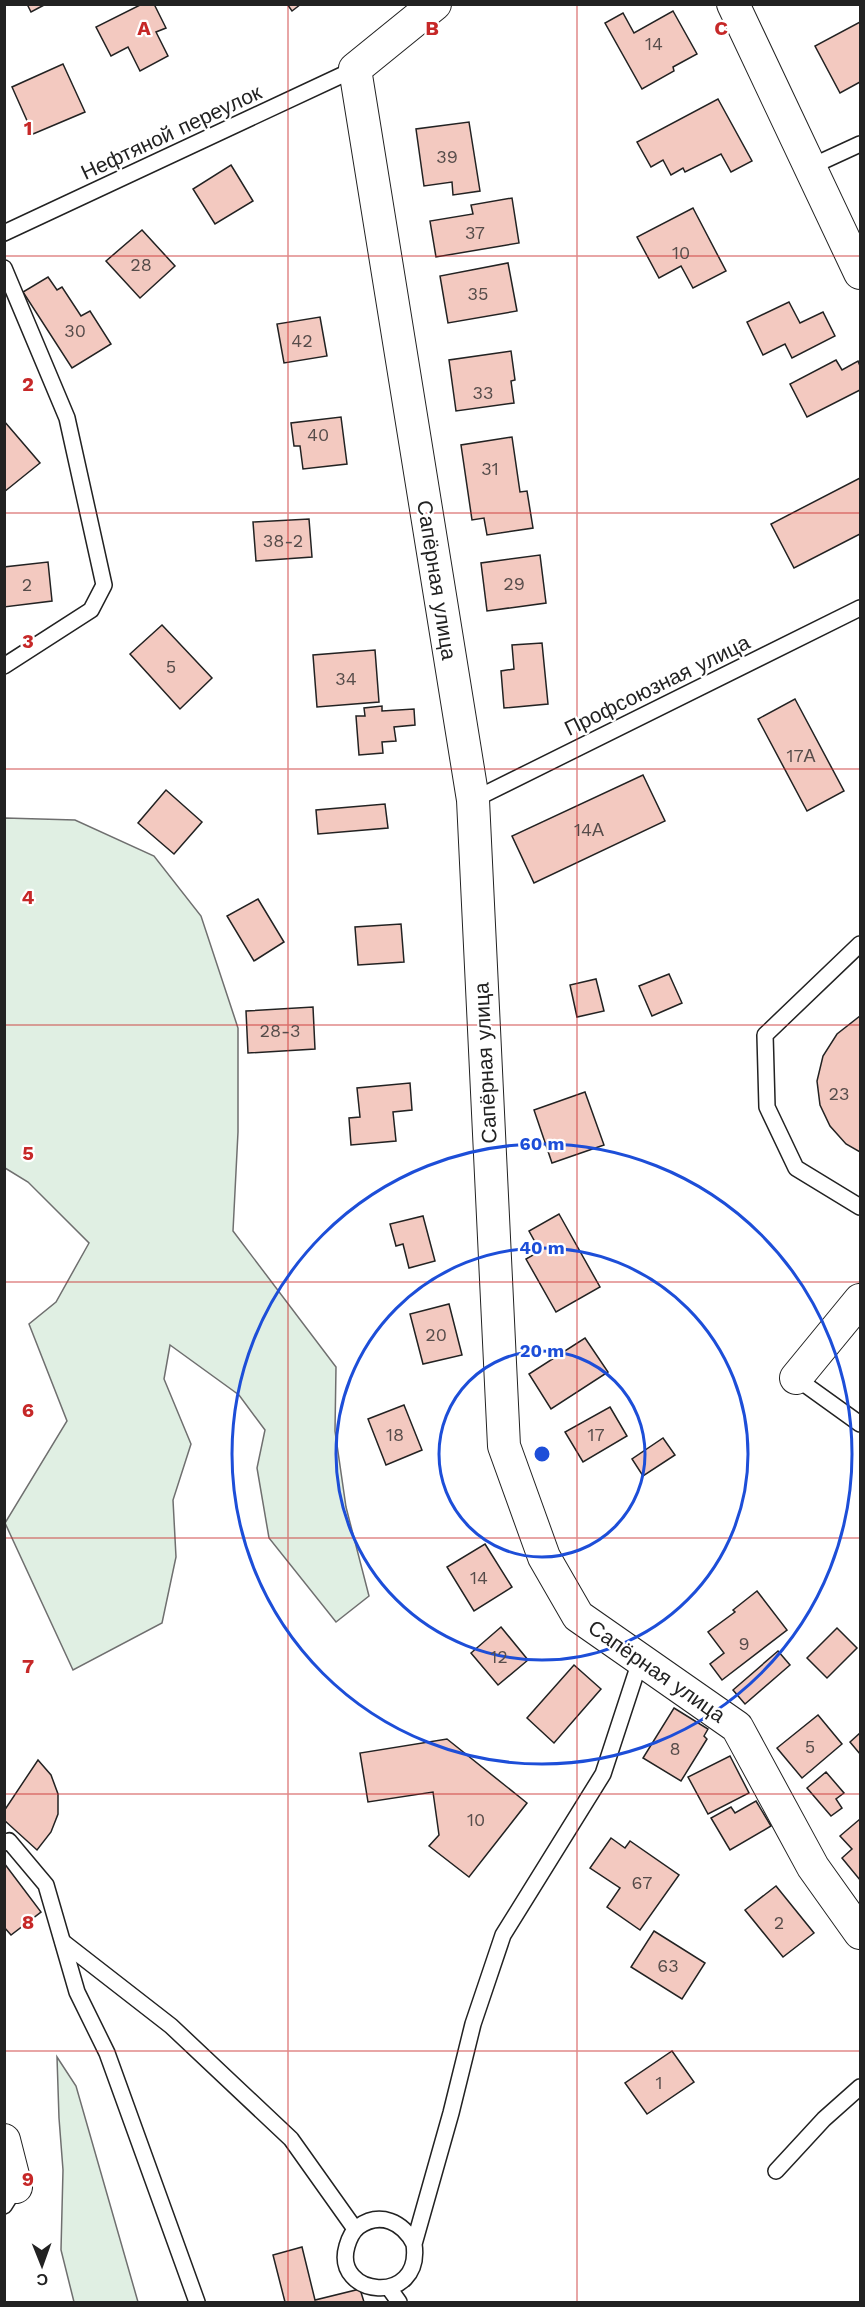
<svg xmlns="http://www.w3.org/2000/svg" width="865" height="2307" viewBox="0 0 865 2307" font-family="'Work Sans',sans-serif">
	<style>
		.green { fill: #e0efe3; stroke: #6f6f6f; stroke-width: 1.5 }
		.building { fill: #f3c9c0; stroke: #222; stroke-width: 1.5 }
		.lines { fill: none; stroke-linecap: round; stroke-linejoin: round }
		.lane-casing { stroke: #222; stroke-width: 18 }
		.street-casing { stroke: #222; stroke-width: 34 }
		.lane { stroke: #fff; stroke-width: 15 }
		.street { stroke: #fff; stroke-width: 32 }
		.grid { fill: none; stroke: #c62828; stroke-width: 1.5; stroke-opacity: 0.55 }
		.ring { fill: none; stroke: #1d4ed8; stroke-width: 3 }
		.labels { text-anchor: middle; dominant-baseline: central; stroke-width: 4.5; stroke-linejoin: round; paint-order: stroke }
		.number-label { font-size: 18px; fill: #564c4a }
		.street-label { font-size: 21px; fill: #222; stroke: #fff }
		.grid-label { font-size: 20px; text-anchor: middle; font-weight: bold; fill: #c62828; stroke: #fff; stroke-width: 4.5; stroke-linejoin: round; paint-order: stroke }
		.centre { fill: #1d4ed8; stroke: #fff; stroke-width: 3 }
		.ring-label { font-size: 18px; text-anchor: middle; font-weight: bold; fill: #1d4ed8; stroke: #fff; stroke-width: 4.5; stroke-linejoin: round; paint-order: stroke }
	</style>
	<rect width="100%" height="100%" fill="#fff"/>
	<g class="green">
		<path d="M5,818L75,820L154,856L201,916L238,1028V1132L233,1231L336,1367L335,1431L346,1507L369,1596L336,1622L269,1538L257,1468L265,1430L239,1395L170,1345L164,1379L191,1444L173,1500L176,1557L162,1623L73,1670L5,1523L67,1421L29,1324L56,1302L89,1243L28,1182L5,1168Z"/>
		<path d="M57,2057L76,2086L138,2302H74L61,2250L63,2170L59,2118Z"/>
	</g>
	<g class="building">
		<path d="M27,4H46L31,12Z"/>
		<path d="M142,4H154L166,28L156,32L168,56L140,71L128,47L111,56L96,27Z"/>
		<path d="M287,4H301L292,11Z"/>
		<path d="M673,11L697,54L673,67L674,71L642,89L605,23L623,13L634,33Z"/>
		<path d="M860,22V82L840,93L815,46Z"/>
		<path d="M63,64L85,112L33,134L12,87Z"/>
		<path d="M718,99L752,161L731,172L721,154L685,172L683,168L671,175L663,160L651,167L637,142Z"/>
		<path d="M469,122L480,191L453,195L452,182L424,186L416,129Z"/>
		<path d="M231,165L253,201L215,224L193,189Z"/>
		<path d="M512,198L519,243L436,257L430,221L473,214L471,205Z"/>
		<path d="M693,208L726,271L693,288L681,266L659,278L637,237Z"/>
		<path d="M142,230L175,266L140,298L106,261Z"/>
		<path d="M508,263L517,311L448,323L440,276Z"/>
		<path d="M48,277L57,290L62,287L81,316L90,311L111,344L72,368L23,292Z"/>
		<path d="M789,302L800,323L823,312L835,336L792,358L785,344L763,355L747,322Z"/>
		<path d="M320,317L327,356L284,363L277,324Z"/>
		<path d="M511,351L515,380L511,381L514,403L456,411L449,360Z"/>
		<path d="M836,360L842,370L858,361L860,366V390L807,417L790,384Z"/>
		<path d="M341,417L347,464L303,469L300,446H294L291,423Z"/>
		<path d="M4,421L40,463L4,492Z"/>
		<path d="M512,437L520,492L527,491L533,528L487,535L484,518L472,520L461,445Z"/>
		<path d="M860,478V534L794,568L771,524Z"/>
		<path d="M309,519L312,557L256,561L253,522Z"/>
		<path d="M540,555L546,603L487,611L481,563Z"/>
		<path d="M48,562L52,601L4,607V567Z"/>
		<path d="M162,625L212,678L180,709L130,654Z"/>
		<path d="M542,643L548,704L504,708L501,671L514,669L512,645Z"/>
		<path d="M375,650L379,702L317,707L313,655Z"/>
		<path d="M795,699L844,791L807,811L758,719Z"/>
		<path d="M382,706V711L414,709L415,725L394,727L396,741L382,742L383,753L359,755L356,716H365L364,708Z"/>
		<path d="M643,775L665,821L534,883L512,836Z"/>
		<path d="M166,790L202,822L174,854L138,823Z"/>
		<path d="M385,804L388,828L318,834L316,810Z"/>
		<path d="M258,899L284,942L254,961L227,916Z"/>
		<path d="M401,924L404,962L358,965L355,927Z"/>
		<path d="M669,974L682,1003L652,1016L639,986Z"/>
		<path d="M596,979L604,1011L577,1017L570,985Z"/>
		<path d="M313,1007L315,1049L248,1053L246,1011Z"/>
		<path d="M860,1016V1152L846,1144L830,1126L820,1105L817,1081L823,1056L837,1034Z"/>
		<path d="M410,1083L412,1110L393,1112L396,1141L351,1145L349,1118L360,1117L357,1088Z"/>
		<path d="M585,1092L604,1145L552,1163L534,1110Z"/>
		<path d="M559,1214L600,1287L556,1312L526,1259L540,1251L529,1231Z"/>
		<path d="M423,1216L435,1261L409,1268L403,1244L396,1246L390,1224Z"/>
		<path d="M449,1304L462,1355L423,1364L410,1314Z"/>
		<path d="M585,1338L608,1372L551,1409L529,1374Z"/>
		<path d="M404,1405L422,1450L386,1465L368,1419Z"/>
		<path d="M610,1407L627,1436L583,1462L565,1432Z"/>
		<path d="M663,1438L675,1455L643,1476L632,1459Z"/>
		<path d="M485,1544L512,1587L474,1611L447,1567Z"/>
		<path d="M757,1591L787,1630L722,1680L710,1664L724,1653L708,1632L735,1612L733,1610Z"/>
		<path d="M501,1627L528,1660L498,1685L471,1653Z"/>
		<path d="M837,1628L857,1648L827,1678L807,1658Z"/>
		<path d="M778,1651L790,1665L745,1704L733,1690Z"/>
		<path d="M574,1665L601,1689L554,1743L527,1718Z"/>
		<path d="M674,1708L708,1729L704,1736L707,1739L681,1781L643,1758Z"/>
		<path d="M818,1715L842,1744L802,1778L777,1748Z"/>
		<path d="M860,1733V1754L850,1742Z"/>
		<path d="M447,1739L527,1803L469,1877L429,1846L439,1835L433,1792L368,1802L360,1753Z"/>
		<path d="M730,1756L749,1793L708,1814L688,1777Z"/>
		<path d="M38,1760L51,1775L58,1794V1814L51,1832L37,1850L4,1820V1811Z"/>
		<path d="M826,1772L844,1793L836,1799L842,1808L831,1816L807,1788Z"/>
		<path d="M756,1801L771,1826L730,1850L711,1818L731,1807L735,1813Z"/>
		<path d="M860,1819V1880L842,1858L852,1849L840,1836Z"/>
		<path d="M611,1838L625,1848L630,1841L679,1875L640,1930L607,1907L620,1888L590,1868Z"/>
		<path d="M4,1863L41,1912L11,1935L4,1927Z"/>
		<path d="M776,1886L814,1933L783,1957L745,1910Z"/>
		<path d="M654,1931L705,1963L682,1999L631,1967Z"/>
		<path d="M672,2051L694,2082L647,2114L625,2083Z"/>
		<path d="M302,2247L315,2300L360,2289L364,2302H285L273,2255Z"/>
	</g>
	<g class="lines">
		<g class="lane-casing">
			<g id="lane">
				<path d="M810,167L860,144"/>
				<path d="M4,233L355,69"/>
				<path d="M4,268L67,418L104,585L91,610L4,666"/>
				<path d="M473,800L860,608"/>
				<path d="M860,944L765,1035L767,1107L796,1168L860,1207"/>
				<path d="M796,1378L860,1424"/>
				<path d="M4,1843L9,1841L46,1885L77,1992L107,2053L197,2302"/>
				<path d="M63,1942L171,2026L291,2139L355,2229"/>
				<path d="M776,2171L824,2119L860,2087"/>
				<path d="M4,2206L16,2187"/>
				<path d="M414,2244C403,2222 380,2211 358,2227C352,2232 349,2239 347,2246C332,2297 423,2307 414,2244L451,2113L473,2024L503,1935L603,1774L641,1658"/>
				<path d="M389,2288L399,2302"/>
			</g>
		</g>
		<g class="street-casing">
			<g id="street">
				<path d="M435,4L355,69L473,800L504,1446L544,1557L578,1616L737,1727L813,1867L860,1933"/>
				<path d="M733,4L860,273"/>
				<path d="M796,1378L860,1300"/>
				<path d="M4,2140L16,2187"/>
			</g>
		</g>
		<use href="#lane" class="lane"/>
		<use href="#street" class="street"/>
	</g>
	<path class="grid" d="M288,4V2302M577,4V2302M4,256H860M4,513H860M4,769H860M4,1025H860M4,1282H860M4,1538H860M4,1794H860M4,2051H860"/>
	<g class="ring">
		<circle cx="542" cy="1454" r="103"/>
		<circle cx="542" cy="1454" r="206"/>
		<circle cx="542" cy="1454" r="310"/>
	</g>
	<g class="labels">
		<g class="number-label">
			<text x="654" y="43">14</text>
			<text x="447" y="156">39</text>
			<text x="475" y="232">37</text>
			<text x="681" y="252">10</text>
			<text x="141" y="264">28</text>
			<text x="478" y="293">35</text>
			<text x="75" y="330">30</text>
			<text x="302" y="340">42</text>
			<text x="483" y="392">33</text>
			<text x="318" y="434">40</text>
			<text x="490" y="468">31</text>
			<text x="283" y="540">38-2</text>
			<text x="514" y="583">29</text>
			<text x="27" y="584">2</text>
			<text x="171" y="666">5</text>
			<text x="346" y="678">34</text>
			<text x="801" y="755">17А</text>
			<text x="589" y="829">14А</text>
			<text x="280" y="1030">28-3</text>
			<text x="839" y="1093">23</text>
			<text x="436" y="1334">20</text>
			<text x="395" y="1434">18</text>
			<text x="596" y="1434">17</text>
			<text x="479" y="1577">14</text>
			<text x="744" y="1643">9</text>
			<text x="499" y="1656">12</text>
			<text x="810" y="1746">5</text>
			<text x="675" y="1748">8</text>
			<text x="476" y="1819">10</text>
			<text x="642" y="1882">67</text>
			<text x="779" y="1922">2</text>
			<text x="668" y="1965">63</text>
			<text x="659" y="2082">1</text>
		</g>
		<g class="street-label">
			<text transform="translate(171 132) rotate(-25)">Нефтяной переулок</text>
			<text transform="translate(437 580) rotate(81)">Сапёрная улица</text>
			<text transform="translate(657 685) rotate(-26)">Профсоюзная улица</text>
			<text transform="translate(485 1063) rotate(-93)">Сапёрная улица</text>
			<text transform="translate(657 1671) rotate(35)">Сапёрная улица</text>
		</g>
	</g>
	<g class="grid-label">
		<text x="144" y="35">A</text>
		<text x="432" y="35">B</text>
		<text x="721" y="35">C</text>
		<text x="28" y="135">1</text>
		<text x="28" y="391">2</text>
		<text x="28" y="648">3</text>
		<text x="28" y="904">4</text>
		<text x="28" y="1160">5</text>
		<text x="28" y="1417">6</text>
		<text x="28" y="1673">7</text>
		<text x="28" y="1929">8</text>
		<text x="28" y="2186">9</text>
	</g>
	<circle cx="542" cy="1454" r="9" class="centre"/>
	<g class="ring-label">
		<text x="542" y="1150">60 m</text>
		<text x="542" y="1254">40 m</text>
		<text x="542" y="1357">20 m</text>
	</g>
	<rect width="865" height="2307" fill="none" stroke="#222222" stroke-width="12"/>
	<g transform="translate(42 2265) rotate(179)" stroke="#ffffff" stroke-width="4.5" paint-order="stroke">
	<path d="M0-4.5L10 22L0 15L-10 22Z" fill="#222222"/>
	<text y="-9" font-size="16" font-weight="bold" text-anchor="middle" fill="#222222">С</text>
	</g>
</svg>
